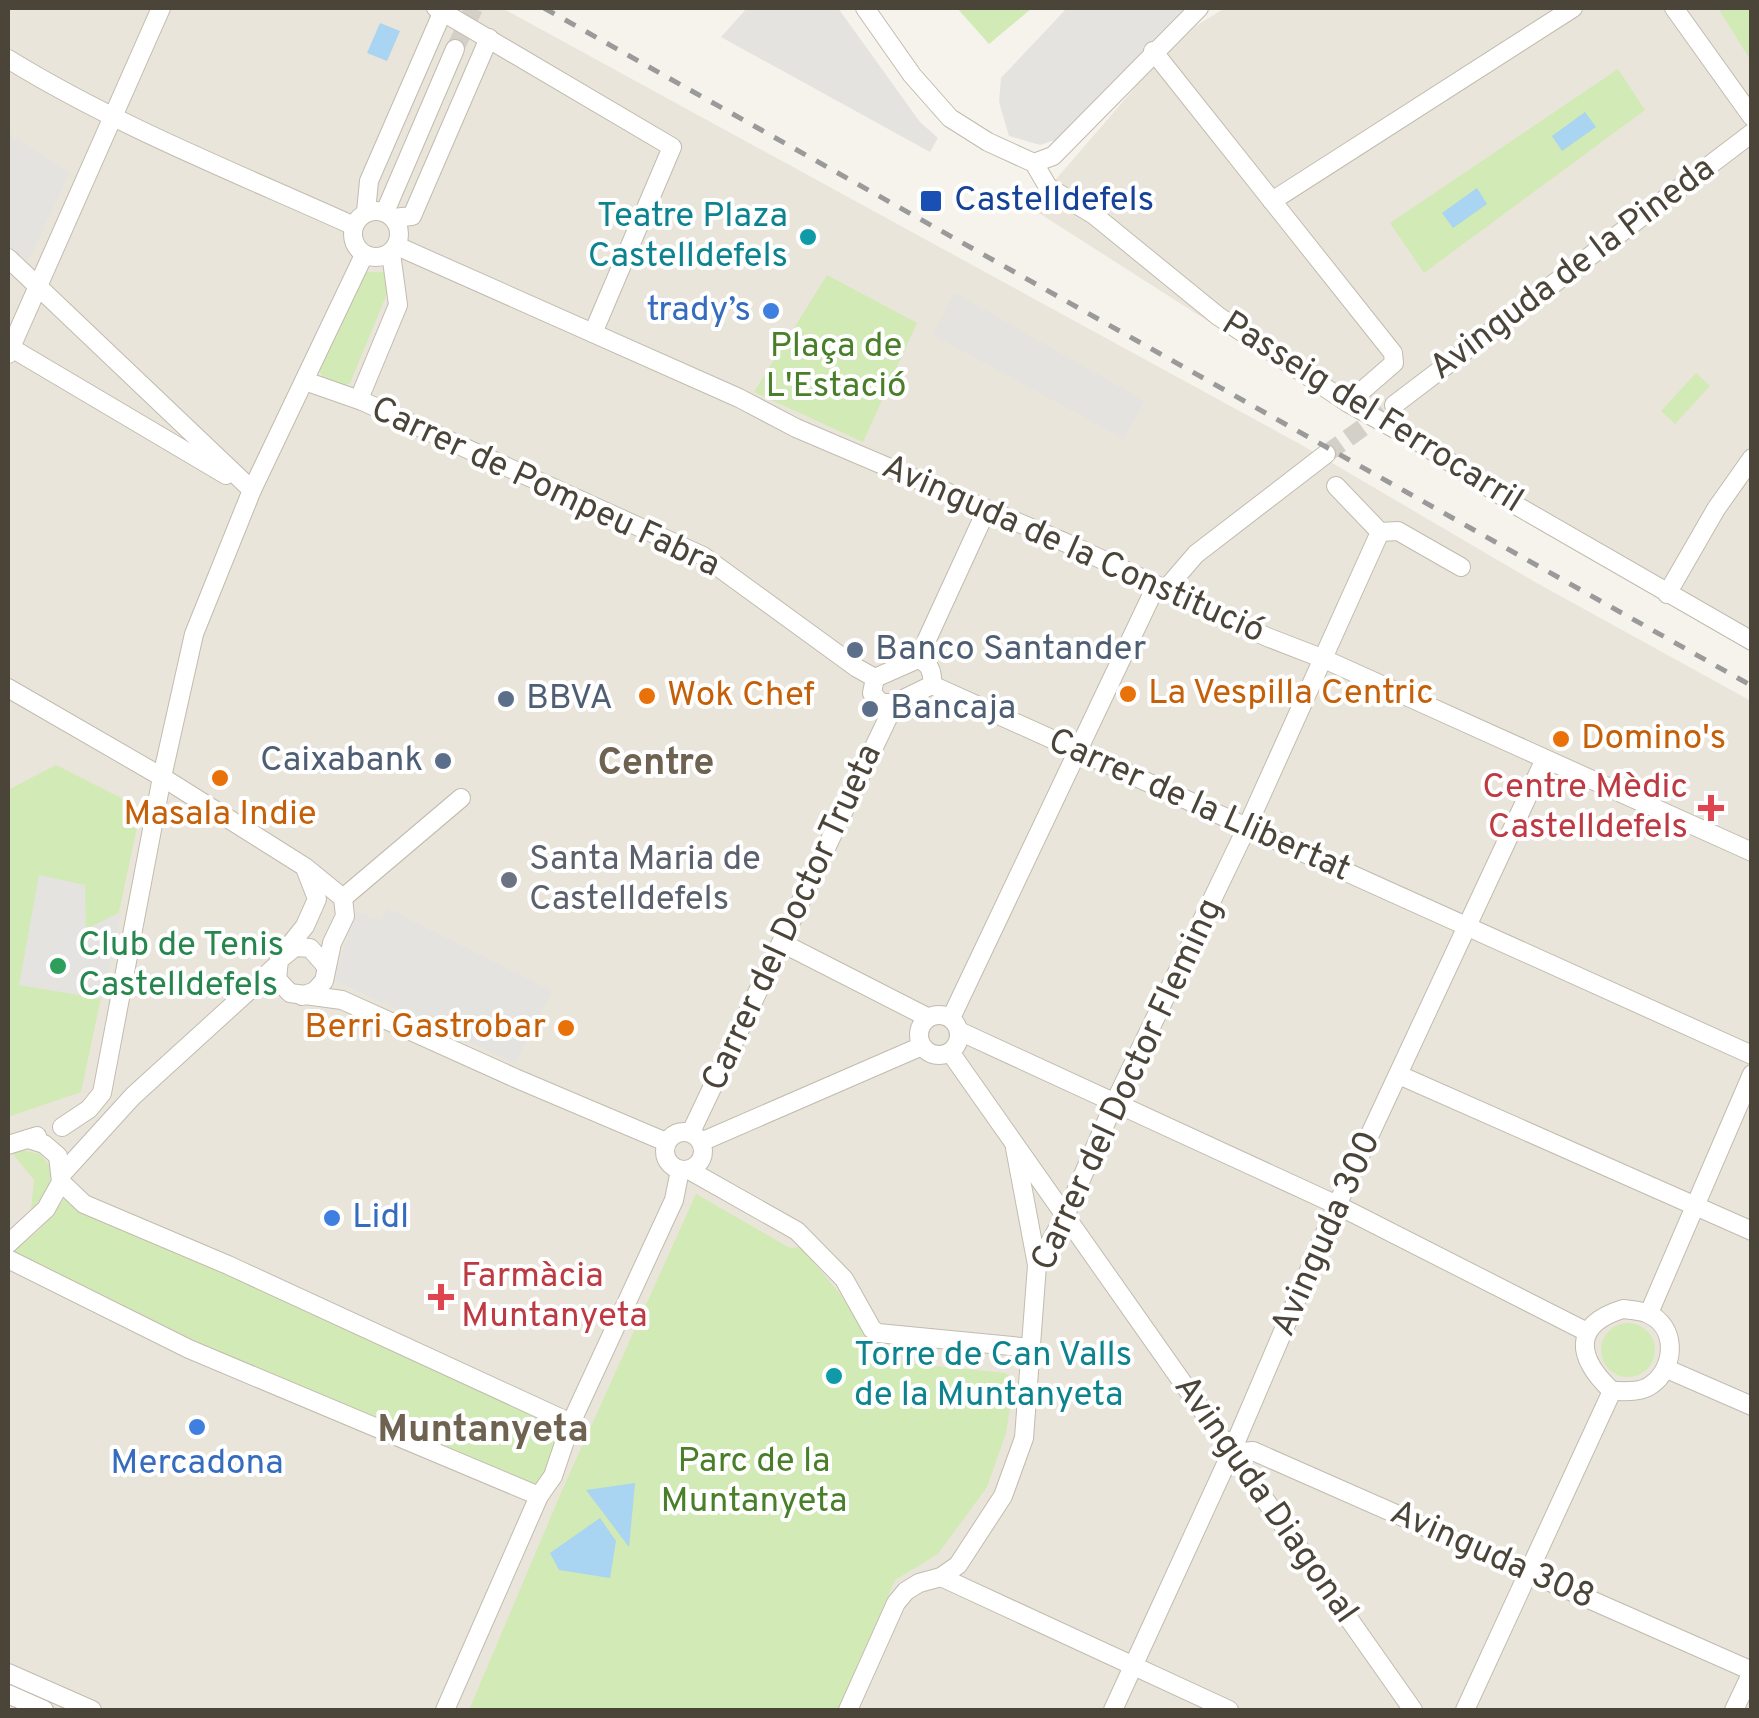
<svg xmlns="http://www.w3.org/2000/svg" width="1759" height="1718" viewBox="0 0 1759 1718" font-family="Overpass,sans-serif">
	<style>
		.residential { fill: #eae5da }
		.green { fill: #d2eab5 }
		.parking { fill: #e5e3e0 }
		.water { fill: #a9d4f2 }
		.lines { fill: none; stroke-linecap: round; stroke-linejoin: round }
		.minor-tunnel { stroke: #d4d0c8; stroke-width: 18; stroke-dasharray: 18 9; stroke-linecap: butt }
		.minor-casing { stroke: #c2bbae; stroke-width: 20 }
		.minor { stroke: #fff; stroke-width: 18 }
		.rail { stroke: #9a9a9a; stroke-width: 5; stroke-dasharray: 12 12; stroke-linecap: butt }
		.transit-dot { fill: #1a4fb4; stroke: #fff; stroke-width: 4 }
		.culture-dot { fill: #0f9aa8; stroke: #fff; stroke-width: 4 }
		.shop-dot { fill: #3f7fe0; stroke: #fff; stroke-width: 4 }
		.service-dot { fill: #5c6f8a; stroke: #fff; stroke-width: 4 }
		.food-dot { fill: #e8710a; stroke: #fff; stroke-width: 4 }
		.health-dot { fill: #e0444e; stroke: #fff; stroke-width: 4 }
		.worship-dot { fill: #6b7280; stroke: #fff; stroke-width: 4 }
		.leisure-dot { fill: #2e9e5b; stroke: #fff; stroke-width: 4 }
		.labels { text-anchor: middle; dominant-baseline: central; stroke-width: 8; stroke-linejoin: round; paint-order: stroke }
		.transit-label { font-size: 35px; fill: #164399; stroke: #fff; text-anchor: start }
		.culture-label { font-size: 35px; fill: #0d838f; stroke: #fff; text-anchor: end }
		.street-label { font-size: 35px; fill: #4b4439; stroke: #fff }
		.shop-label { font-size: 35px; fill: #366cbe; stroke: #fff; text-anchor: end }
		.park-label { font-size: 35px; fill: #4a7f2a; stroke: #fff }
		.service-label { font-size: 35px; fill: #4e5e75; stroke: #fff; text-anchor: start }
		.food-label { font-size: 35px; fill: #c56008; stroke: #fff; text-anchor: start }
		.health-label { font-size: 35px; fill: #be3a42; stroke: #fff; text-anchor: end }
		.worship-label { font-size: 35px; fill: #5b616d; stroke: #fff; text-anchor: start }
		.leisure-label { font-size: 35px; fill: #27864d; stroke: #fff; text-anchor: start }
		.neighbourhood-label { font-size: 38px; font-weight: bold; fill: #6e6250; stroke: #fff }
	</style>
	<rect width="100%" height="100%" fill="#f6f3ec"/>
	<g class="residential">
		<path d="M8,8H502L1298,443L1535,582L1751,701V1710H8Z"/>
		<path d="M1225,8H1751V652L1336,403L1031,208L1152,68L1196,26Z"/>
	</g>
	<g class="green">
		<path d="M957,8H1032L989,44Z"/>
		<path d="M1718,8H1751V61Z"/>
		<path d="M1618,69L1645,110L1424,273L1390,223Z"/>
		<path d="M364,272H385L389,289L350,383L344,386L322,377L319,369Z"/>
		<path d="M827,275L917,323L863,442L754,392Z"/>
		<path d="M1696,373L1710,386L1675,424L1661,411Z"/>
		<path d="M56,765L141,808L81,1092L8,1117V790Z"/>
		<path d="M21,1150L40,1154L52,1169L48,1189L31,1211L34,1180L13,1154Z"/>
		<path d="M696,1194L790,1248L801,1247L840,1294L877,1353L895,1362L1006,1373L1014,1381L1006,1433L987,1487L938,1554L895,1580L838,1710H469L560,1495Z"/>
		<path d="M64,1199L82,1211L355,1330L547,1422L555,1429V1443L542,1483L535,1485C358,1412 181,1340 11,1251C34,1237 49,1222 64,1199Z"/>
		<circle cx="1628" cy="1350" r="27"/>
	</g>
	<g class="parking">
		<path d="M747,8H838L920,122L938,138L930,152L721,37Z"/>
		<path d="M1067,8H1185L1055,140L1040,145L1009,136L999,102L1001,78Z"/>
		<path d="M8,134L70,172L28,261L8,244Z"/>
		<path d="M954,292L1145,401L1124,439L933,335Z"/>
		<path d="M39,875L85,885L86,929L121,912L103,999L19,985Z"/>
		<path d="M387,908L552,991L515,1063L333,980L357,911L381,921Z"/>
	</g>
	<g class="water">
		<path d="M380,23L400,31L387,61L367,53Z"/>
		<path d="M1585,112L1596,127L1562,151L1552,136Z"/>
		<path d="M1477,188L1487,204L1453,228L1442,213Z"/>
		<path d="M635,1483L629,1547L586,1490Z"/>
		<path d="M600,1518L616,1541L610,1578L559,1570L550,1553Z"/>
	</g>
	<g class="lines">
		<g class="minor-tunnel">
			<path d="M455,49L474,8"/>
			<path d="M1326,454L1394,405"/>
		</g>
		<g class="minor-casing">
			<g id="minor">
				<path d="M436,8L672,147L593,333"/>
				<path d="M865,8L912,75L950,118L988,142L1034,163L1048,187L1094,215L1218,316L1348,403L1422,444L1519,507L1752,641"/>
				<path d="M1674,8L1752,117"/>
				<path d="M1153,51L1393,353L1394,363L1348,403"/>
				<path d="M8,59C117,126 237,173 354,226"/>
				<path d="M1034,163L1053,156L1199,8"/>
				<path d="M1272,201L1573,8"/>
				<circle cx="376" cy="234" r="23"/>
				<path d="M366,212L369,181L443,11"/>
				<path d="M385,212L455,49"/>
				<path d="M393,218L412,216L489,38"/>
				<path d="M397,246L739,398L796,428L1071,545L1267,637L1324,659L1752,852"/>
				<path d="M8,258L252,490"/>
				<path d="M8,346L226,475"/>
				<path d="M8,354L161,8"/>
				<path d="M305,381L362,401L703,556L857,668L875,678"/>
				<path d="M359,399L398,305L391,253"/>
				<path d="M1394,405L1752,133"/>
				<path d="M1380,532L1398,531L1461,567"/>
				<path d="M1165,590L1196,554L1326,454"/>
				<path d="M1667,594L1716,509L1752,458"/>
				<path d="M918,659C930,663 933,673 932,685L895,703H881L872,693L875,678Z"/>
				<path d="M918,659L986,511"/>
				<path d="M932,685L1752,1055"/>
				<path d="M8,688L162,777L305,867L343,898L345,916L332,943L324,981L315,991L302,996"/>
				<path d="M343,898L461,798"/>
				<path d="M784,944L927,1017"/>
				<path d="M286,950L305,926L317,899L305,868"/>
				<path d="M325,965L310,948L295,947L279,960L277,979L290,993L342,1000L515,1078L666,1142"/>
				<circle cx="939" cy="1035" r="20"/>
				<path d="M951,1018L1156,586"/>
				<path d="M959,1031L1337,1205L1587,1332"/>
				<path d="M950,1052L1413,1710"/>
				<path d="M1399,1075L1752,1231"/>
				<path d="M62,1127L89,1109L102,1093L162,777L194,634L252,490L364,255"/>
				<circle cx="684" cy="1151" r="19"/>
				<path d="M691,1132L895,703"/>
				<path d="M701,1142L922,1046"/>
				<path d="M8,1145L37,1136"/>
				<path d="M1015,1148L1037,1265"/>
				<path d="M689,1170L797,1231L844,1279L872,1329L878,1333L1032,1348"/>
				<path d="M62,1174L133,1096L276,966"/>
				<path d="M61,1182L84,1204L228,1265L571,1423"/>
				<path d="M8,1244L46,1209L61,1182L58,1156L44,1144L28,1139"/>
				<path d="M8,1259L189,1349L539,1496"/>
				<path d="M1623,1309C1630,1310 1639,1310 1646,1313C1678,1325 1676,1368 1651,1385C1640,1393 1624,1391 1612,1391C1577,1358 1571,1325 1623,1309Z"/>
				<path d="M1649,1313L1752,1074"/>
				<path d="M1667,1369L1752,1406"/>
				<path d="M1231,1453L1253,1451L1752,1671"/>
				<path d="M941,1577L1229,1710"/>
				<path d="M8,1673L92,1710"/>
				<path d="M8,1694L44,1710"/>
				<path d="M445,1710L539,1496L553,1476L571,1423L674,1200L680,1170"/>
				<path d="M848,1710L896,1603L906,1591L919,1583L941,1577L958,1565L1003,1496L1024,1438L1037,1265L1066,1214L1114,1104L1246,829L1380,532L1336,486"/>
				<path d="M1113,1710L1231,1453L1337,1205L1545,759"/>
				<path d="M1465,1710L1612,1391"/>
				<path d="M1734,1710L1752,1672"/>
			</g>
		</g>
		<use href="#minor" class="minor"/>
		<path class="rail" d="M544,8L1752,686"/>
	</g>
	<rect class="transit-dot" x="919" y="189" width="24" height="24" rx="5"/>
	<g class="culture-dot">
		<circle cx="808" cy="237" r="10"/>
		<circle cx="834" cy="1376" r="10"/>
	</g>
	<g class="shop-dot">
		<circle cx="771" cy="311" r="10"/>
		<circle cx="332" cy="1218" r="10"/>
		<circle cx="197" cy="1427" r="10"/>
	</g>
	<g class="service-dot">
		<circle cx="855" cy="650" r="10"/>
		<circle cx="506" cy="699" r="10"/>
		<circle cx="870" cy="709" r="10"/>
		<circle cx="443" cy="761" r="10"/>
	</g>
	<g class="food-dot">
		<circle cx="1128" cy="694" r="10"/>
		<circle cx="647" cy="696" r="10"/>
		<circle cx="1561" cy="739" r="10"/>
		<circle cx="220" cy="778" r="10"/>
		<circle cx="566" cy="1028" r="10"/>
	</g>
	<g class="health-dot">
		<path d="M1706 793h10v10h10v10h-10v10h-10v-10h-10v-10h10z"/>
		<path d="M436 1282h10v10h10v10h-10v10h-10v-10h-10v-10h10z"/>
	</g>
	<circle class="worship-dot" cx="509" cy="880" r="10"/>
	<circle class="leisure-dot" cx="58" cy="966" r="10"/>
	<g class="labels">
		<g class="transit-label">
			<text x="954" y="201">Castelldefels</text>
		</g>
		<g class="culture-label">
			<text x="788" y="217">Teatre Plaza<tspan x="788" dy="40">Castelldefels</tspan></text>
			<text x="854" y="1356" text-anchor="start">Torre de Can Valls<tspan x="854" dy="40">de la Muntanyeta</tspan></text>
		</g>
		<g class="street-label">
			<text transform="translate(1573 269) rotate(-37)">Avinguda de la Pineda</text>
			<text transform="translate(1372 413) rotate(32)">Passeig del Ferrocarril</text>
			<text transform="translate(545 488) rotate(25)">Carrer de Pompeu Fabra</text>
			<text transform="translate(1073 550) rotate(24)">Avinguda de la Constitució</text>
			<text transform="translate(1199 806) rotate(24)">Carrer de la Llibertat</text>
			<text transform="translate(793 918) rotate(-65)">Carrer del Doctor Trueta</text>
			<text transform="translate(1128 1085) rotate(-65)">Carrer del Doctor Fleming</text>
			<text transform="translate(1327 1234) rotate(-66)">Avinguda 300</text>
			<text transform="translate(1265 1500) rotate(55)">Avinguda Diagonal</text>
			<text transform="translate(1492 1556) rotate(24)">Avinguda 308</text>
		</g>
		<g class="shop-label">
			<text x="751" y="311">trady’s</text>
			<text x="352" y="1218" text-anchor="start">Lidl</text>
			<text x="197" y="1464" text-anchor="middle">Mercadona</text>
		</g>
		<g class="park-label">
			<text x="836" y="347">Plaça de<tspan x="836" dy="40">L'Estació</tspan></text>
			<text x="754" y="1462">Parc de la<tspan x="754" dy="40">Muntanyeta</tspan></text>
		</g>
		<g class="service-label">
			<text x="875" y="650">Banco Santander</text>
			<text x="526" y="699">BBVA</text>
			<text x="890" y="709">Bancaja</text>
			<text x="423" y="761" text-anchor="end">Caixabank</text>
		</g>
		<g class="food-label">
			<text x="1148" y="694">La Vespilla Centric</text>
			<text x="667" y="696">Wok Chef</text>
			<text x="1581" y="739">Domino's</text>
			<text x="220" y="815" text-anchor="middle">Masala Indie</text>
			<text x="546" y="1028" text-anchor="end">Berri Gastrobar</text>
		</g>
		<g class="health-label">
			<text x="1688" y="788">Centre Mèdic<tspan x="1688" dy="40">Castelldefels</tspan></text>
			<text x="461" y="1277" text-anchor="start">Farmàcia<tspan x="461" dy="40">Muntanyeta</tspan></text>
		</g>
		<g class="worship-label">
			<text x="529" y="860">Santa Maria de<tspan x="529" dy="40">Castelldefels</tspan></text>
		</g>
		<g class="leisure-label">
			<text x="78" y="946">Club de Tenis<tspan x="78" dy="40">Castelldefels</tspan></text>
		</g>
		<g class="neighbourhood-label">
			<text x="656" y="764">Centre</text>
			<text x="483" y="1431">Muntanyeta</text>
		</g>
	</g>
	<rect width="1759" height="1718" fill="none" stroke="#4b4439" stroke-width="20"/>
</svg>
